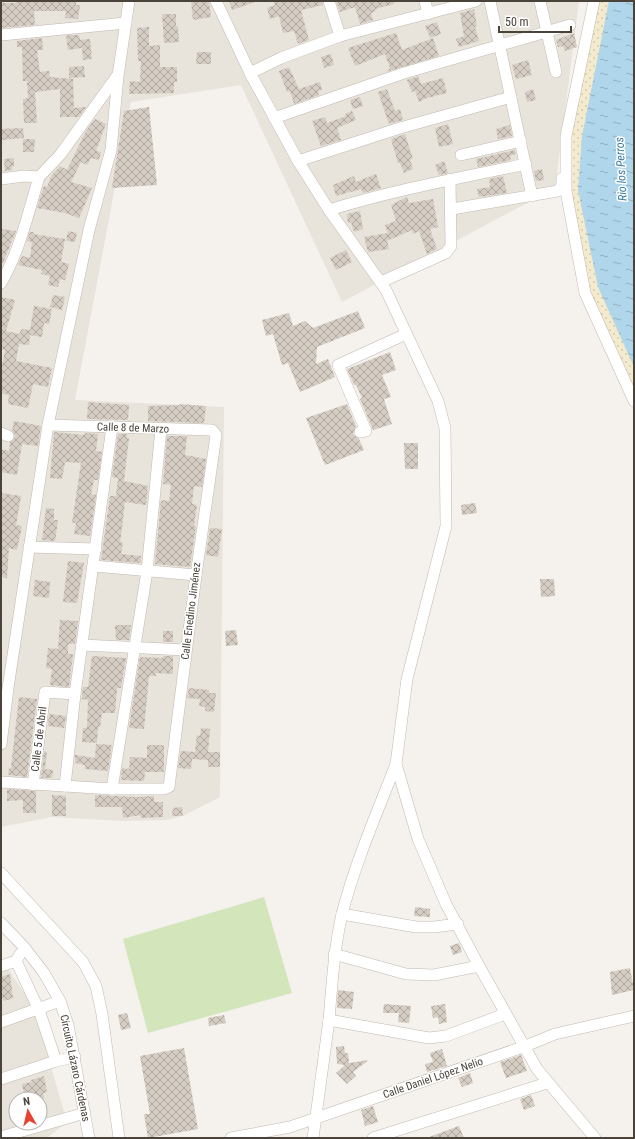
<svg xmlns="http://www.w3.org/2000/svg" width="635" height="1139" viewBox="0 0 635 1139" font-family="'Roboto Condensed',sans-serif">
	<style>
		.residential { fill: #e8e3db; fill-rule: evenodd }
		.sand { fill: url(#sand-dots) }
		.pitch { fill: #d3e5ba }
		.water { fill: url(#water-ripples) }
		.building { fill: url(#building-cross-hatch) }
		.lines { fill: none; stroke-linecap: round; stroke-linejoin: round }
		.minor-casing { stroke: #c0b9b0; stroke-width: 12 }
		.minor { stroke: #fff; stroke-width: 11 }
		.labels { text-anchor: middle; dominant-baseline: central; stroke-width: 3; stroke-linejoin: round; paint-order: stroke }
		.street-label { font-size: 11px; fill: #49433a; stroke: #fff }
		.water-label { font-size: 12px; font-style: italic; fill: #3a7ca4; stroke: #fff }
	</style>
	<defs>
		<pattern id="sand-dots" width="8" height="8" patternUnits="userSpaceOnUse"><rect width="8" height="8" fill="#f4eacd"/><path d="M2 2h.1M6 6h.1" fill="none" stroke="#d3cab1" stroke-width="1.8" stroke-linecap="round"/></pattern>
		<pattern id="water-ripples" width="26" height="14" patternUnits="userSpaceOnUse"><rect width="26" height="14" fill="#b0d6eb"/><path d="M2 4q2-2 4 0t4 0M15 11q2-2 4 0t4 0" fill="none" stroke="#91afbf"/></pattern>
		<pattern id="building-cross-hatch" width="8" height="8" patternUnits="userSpaceOnUse"><rect width="8" height="8" fill="#d5cdc3"/><path d="M0 0l8 8M0 8l8-8" fill="none" stroke="#afa89f"/></pattern>
	</defs>
	<rect width="100%" height="100%" fill="#f5f2ed"/>
	<g class="residential">
		<path d="M1,1H579L555,188L342,302L241,85L131,102L75,400L224,407L220,797L183,816L167,820L122,821L52,817L1,827Z"/>
		<path d="M1,958L34,1008L67,1122L47,1138H1ZM16,1099H40V1123H16Z"/>
	</g>
	<path class="sand" d="M594,1H634V401L585,293L566,191V136Z"/>
	<path class="pitch" d="M264,897L292,993L148,1033L123,939Z"/>
	<path class="water" d="M609,1H634V367L598,287L578,190L582,136Z"/>
	<g class="building">
		<path d="M16,1H76V5H80L78,19L65,18L66,11H34L35,25L1,28V3H16Z"/>
		<path d="M191,1H209L211,17L193,20Z"/>
		<path d="M229,1H255V2L232,10Z"/>
		<path d="M274,1H322L323,5L301,10L309,40L298,44L294,31L283,33L279,16L270,19L267,8L275,5Z"/>
		<path d="M336,1H394V4L375,9L376,11L371,13L373,20L360,24L355,7L340,12Z"/>
		<path d="M474,9L477,27H475L479,41L459,47L456,39L464,36L460,13Z"/>
		<path d="M162,14H176V26H178L179,42L164,43Z"/>
		<path d="M437,22L441,34L430,38L425,26Z"/>
		<path d="M149,27V46L160,45V67H177V82H174V93L129,94L130,81L140,82L141,61H138L137,28Z"/>
		<path d="M396,33L402,50L433,38L439,56L386,72L390,68L385,54L355,66L348,48Z"/>
		<path d="M574,33L577,47L565,51L563,46L558,47L556,40Z"/>
		<path d="M71,35H79L80,40L90,39L92,59L83,60L82,48L68,50L66,36Z"/>
		<path d="M42,38L43,50H37L40,72L49,71L50,77L73,79L74,108L86,107L79,117H60V89L35,92L37,123H24L23,99L28,98L27,81H23L22,47H17V41Z"/>
		<path d="M197,52H211V64H196Z"/>
		<path d="M331,54L334,65L324,68L321,57Z"/>
		<path d="M528,60L532,75L516,79L512,65Z"/>
		<path d="M84,66L85,77L69,78V67Z"/>
		<path d="M289,67L299,89L320,82L322,90L318,91L319,95L294,104L290,91L287,92L279,71Z"/>
		<path d="M418,76L421,84L443,78L447,93L427,98L419,102L415,91L412,92L407,80Z"/>
		<path d="M387,89L395,111L400,109L403,120L389,124L378,92Z"/>
		<path d="M533,89L536,100L527,102L525,92Z"/>
		<path d="M360,97L363,106L353,109L350,100Z"/>
		<path d="M149,107L157,185L112,188L124,111Z"/>
		<path d="M352,111L356,120L337,128L341,140L321,146L312,121L325,117L327,123L346,116L345,114Z"/>
		<path d="M95,119L106,124L96,151L101,152L99,160L91,158L87,165L81,162L71,182L92,188L79,218L65,213L37,208L44,186L47,187L52,175L60,166L67,170L86,131Z"/>
		<path d="M448,124L453,144L439,147L435,128Z"/>
		<path d="M510,125L512,136L498,139L496,129Z"/>
		<path d="M23,128L24,138L1,140V129Z"/>
		<path d="M405,134L413,159H410L413,169L404,173L400,163H398L391,139Z"/>
		<path d="M23,139H35L34,152H23Z"/>
		<path d="M515,150L516,154L510,156L511,160L478,167L476,159Z"/>
		<path d="M14,158V166H12V170L5,171L4,159Z"/>
		<path d="M444,161L448,173L439,175L435,165Z"/>
		<path d="M542,169L544,180L536,181L534,171Z"/>
		<path d="M376,174L381,188L363,193L361,189L336,196L333,185L354,176L356,182Z"/>
		<path d="M503,176L507,193L479,197L477,189L490,187L489,179Z"/>
		<path d="M407,197L409,203L433,199L438,227L430,229L437,249L427,254L419,231L413,234L412,230L387,241L389,249L368,252L364,237L388,233L385,225L396,221L391,205Z"/>
		<path d="M360,211L363,229L354,232L351,222L348,223L347,214Z"/>
		<path d="M1,229L16,231L3,263H1Z"/>
		<path d="M68,231L77,233L75,242L66,241Z"/>
		<path d="M30,232H34L33,234L65,239L61,262L69,264L65,280L60,279L58,287L48,285L50,276L41,274L42,270L18,265L22,256L30,258L32,242L27,241Z"/>
		<path d="M346,250L352,262L336,270L330,258Z"/>
		<path d="M53,295L65,297L62,310L50,307Z"/>
		<path d="M1,297L15,300L6,331L19,334L22,329L30,330L34,306L52,309L49,324L44,323L42,337L30,335L29,345L19,344L16,361L52,368L48,387L33,384L28,408L8,404L9,395L1,393V371L5,350L1,349Z"/>
		<path d="M358,311L365,328L317,347L316,364L328,359L335,377L300,392L288,363L282,365L273,334L266,336L262,320L289,313L293,326L305,321L313,328Z"/>
		<path d="M390,352L396,370L382,375L391,397L384,399L392,424L373,430L360,399L362,398L356,385H354L347,369Z"/>
		<path d="M88,402L129,405L128,420L87,419Z"/>
		<path d="M180,404L206,406L204,423L148,421V406L180,405Z"/>
		<path d="M347,404L356,426L353,434L359,439L364,450L325,465L306,418Z"/>
		<path d="M14,421L41,426L38,446L22,444L17,475L1,472V449L9,451L10,442L14,439L15,435L12,431Z"/>
		<path d="M54,432L83,435L86,433L98,434L96,451L102,452L98,480H94L91,494L96,495L90,536L74,534L76,523H72L81,463L65,462L62,479L50,478Z"/>
		<path d="M118,434H127V438H129L124,481L148,486L146,505L125,502L122,528L120,542L123,543L121,554L141,556V563L101,560L110,496H116L118,478L112,477Z"/>
		<path d="M167,436H187L185,455L206,459L202,487L194,486L192,504L197,505L194,526H196L190,567L155,564L161,500L169,501L171,485L163,484Z"/>
		<path d="M404,443H418V469H405Z"/>
		<path d="M1,493L21,496L16,525L22,526L17,550L9,548L7,578L1,577Z"/>
		<path d="M475,503L477,513L462,515L461,505Z"/>
		<path d="M46,508L54,509V520H58L55,541L42,540Z"/>
		<path d="M210,528L222,529L218,557L206,555Z"/>
		<path d="M68,561L84,563L77,603L63,602Z"/>
		<path d="M540,579H554L555,596L541,597Z"/>
		<path d="M35,580L50,582L49,598L33,596Z"/>
		<path d="M60,620L78,621L75,644H68V654H73L69,687L50,685L52,669L46,668L48,648L58,649Z"/>
		<path d="M115,625H131L129,640H116Z"/>
		<path d="M236,630L238,645L226,646L225,631Z"/>
		<rect x="163" y="631" width="10" height="11"/>
		<path d="M92,656L126,658L121,688H117L115,713H102L100,727H98L97,743L82,742L83,728H87L88,700L82,699V695L83,687H88Z"/>
		<path d="M163,656H173V674L156,673V676H149L144,729L129,728L140,657L163,658Z"/>
		<path d="M189,688L209,690V693H216L214,712L205,711V707L199,706L200,699L187,698Z"/>
		<path d="M19,697L37,699L27,777L8,775L9,768H11Z"/>
		<path d="M49,714L66,716L64,728L48,726Z"/>
		<path d="M201,728L210,729L208,752H220V767H208V760L192,759L191,769L178,768L181,751L195,752L197,735L200,736Z"/>
		<path d="M96,744L112,745L108,771L85,769V765L75,763V755L95,758Z"/>
		<path d="M147,745H164V772H145L144,781L121,780L122,768L129,769L130,757L147,758Z"/>
		<path d="M44,751L47,752L45,769L53,770L52,778H41Z"/>
		<path d="M7,789L36,791V813H23V800L7,801Z"/>
		<path d="M52,795L66,796V816H52Z"/>
		<path d="M95,795L137,797L154,796V802H163V817L141,818L140,815L123,818L122,807H95Z"/>
		<path d="M182,807L183,816H172L173,808Z"/>
		<path d="M415,907L430,909V917L414,916Z"/>
		<path d="M459,943L462,952L453,955L450,946Z"/>
		<path d="M630,968L634,990L612,995L610,972Z"/>
		<path d="M10,974L13,998L4,1001L1,995V977Z"/>
		<path d="M338,990L354,992L352,1009L337,1008Z"/>
		<path d="M384,1004L411,1006L409,1023L398,1022L399,1013H383Z"/>
		<path d="M445,1004L447,1022L439,1024L438,1017L433,1018L431,1006Z"/>
		<path d="M127,1013L131,1028L121,1030L118,1015Z"/>
		<path d="M224,1015L226,1023L209,1026L208,1018Z"/>
		<path d="M344,1046L345,1053H348L349,1063L369,1060L353,1072L356,1076L347,1084L336,1073L345,1065L337,1064L336,1047Z"/>
		<path d="M184,1048L198,1129L148,1138L144,1114H150L140,1056Z"/>
		<path d="M442,1049L447,1066L427,1072L425,1064L433,1062L430,1053Z"/>
		<path d="M521,1055L527,1071L506,1078L500,1062Z"/>
		<path d="M470,1073L473,1083L462,1087L458,1078Z"/>
		<path d="M44,1076L47,1092L43,1093L44,1099H28V1093L24,1094L22,1084L32,1082L31,1080Z"/>
		<path d="M531,1095L535,1106L524,1110L520,1099Z"/>
		<path d="M373,1106L378,1122L365,1126L361,1110Z"/>
		<path d="M459,1126L464,1138H429V1137Z"/>
	</g>
	<g class="lines">
		<g class="minor-casing">
			<g id="minor">
				<path d="M216,1L250,73L298,161L329,210L386,290L438,401L445,428L446,526L407,679L396,764"/>
				<path d="M329,1L340,36"/>
				<path d="M425,1L428,14"/>
				<path d="M490,1L532,196"/>
				<path d="M540,1L556,72"/>
				<path d="M594,1L566,136V191L585,293L634,401"/>
				<path d="M1,35L126,23"/>
				<path d="M250,73L281,58L340,36L476,1"/>
				<path d="M274,118L404,73L570,25"/>
				<path d="M461,155L521,141"/>
				<path d="M298,161L400,128L511,97"/>
				<path d="M39,177L60,155L117,76"/>
				<path d="M1,179L24,176L39,177C28,214 20,250 1,283"/>
				<path d="M452,209L558,191L562,185V178"/>
				<path d="M329,210C394,190 459,178 526,164"/>
				<path d="M381,282L446,253L451,246L450,179"/>
				<path d="M360,432L366,431L338,365L406,334"/>
				<path d="M1,433L8,436"/>
				<path d="M29,547L96,549"/>
				<path d="M94,566L196,575"/>
				<path d="M82,645L186,650"/>
				<path d="M1,744L8,688L48,425L89,230L111,150L118,76L129,1"/>
				<path d="M1,782L112,789H164L169,787L196,575L216,435L212,430L48,425"/>
				<path d="M33,785L45,692L75,694"/>
				<path d="M65,786L75,694L112,427"/>
				<path d="M112,789L147,571L161,429"/>
				<path d="M1,873L83,962L96,986L102,1014L119,1138"/>
				<path d="M342,914L416,927H434L458,924"/>
				<path d="M1,923L24,947L44,973L60,1001L68,1025L89,1138"/>
				<path d="M334,954L406,974L434,975L479,966"/>
				<path d="M16,961L39,1010L56,1061"/>
				<path d="M1,966L16,961L20,954"/>
				<path d="M505,1014L446,1036L429,1038L329,1020C332,984 334,949 342,914C355,863 377,813 396,764L418,839L446,904L479,966L537,1069L595,1138"/>
				<path d="M1,1022L60,1001"/>
				<path d="M1,1079L56,1061L75,1057"/>
				<path d="M1,1137L85,1113"/>
				<path d="M231,1138L290,1127L523,1047L555,1034L634,1016"/>
				<path d="M313,1138L329,1020"/>
				<path d="M373,1138L547,1083"/>
			</g>
		</g>
		<use href="#minor" class="minor"/>
	</g>
	<g class="labels">
		<g class="street-label">
			<text transform="translate(133 428) rotate(2)">Calle 8 de Marzo</text>
			<text transform="translate(191 611) rotate(-83)">Calle Enedino Jiménez</text>
			<text transform="translate(39 739) rotate(-83)">Calle 5 de Abril</text>
			<text transform="translate(75 1068) rotate(78)">Circuito Lázaro Cárdenas</text>
			<text transform="translate(433 1078) rotate(-19)">Calle Daniel López Nelio</text>
		</g>
		<g class="water-label">
			<text transform="translate(621 169) rotate(-93)">Rio los Perros</text>
		</g>
	</g>
	<rect width="635" height="1139" fill="none" stroke="#49433a" stroke-width="4"/>
	<g transform="translate(28 1111) rotate(352)"><circle r="19" fill="#ffffff" stroke="#b6b4b0"/>
	<path d="M0-3L7 15L0 10L-7 15Z" fill="#e64432"/>
	<text y="-6" font-size="11" font-weight="bold" text-anchor="middle" fill="#49433a">N</text>
	</g>
	<path d="M499 26v6h72v-6" fill="none" stroke="#49433a" stroke-width="2"/>
	<text x="505" y="26" font-size="12" fill="#49433a" stroke="#ffffff" stroke-width="3" paint-order="stroke">50 m</text>
</svg>
